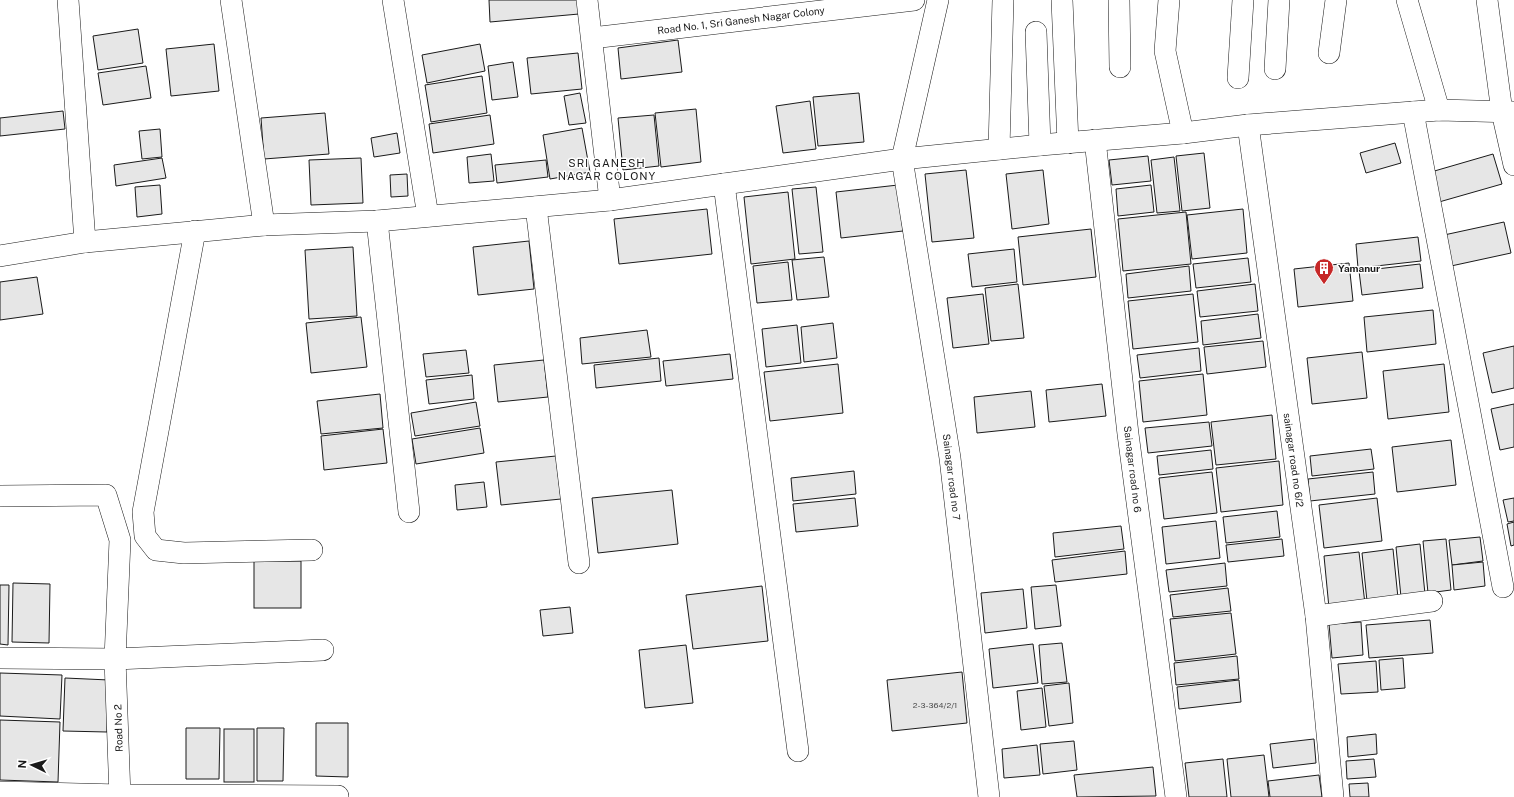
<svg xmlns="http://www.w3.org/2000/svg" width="1514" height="797" viewBox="0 0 1514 797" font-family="'Public Sans',sans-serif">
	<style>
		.building { fill: #e6e6e6; stroke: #1a1a1a }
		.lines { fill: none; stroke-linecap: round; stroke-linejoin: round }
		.minor-casing { stroke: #1a1a1a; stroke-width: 22 }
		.minor { stroke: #fff; stroke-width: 21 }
		.labels { text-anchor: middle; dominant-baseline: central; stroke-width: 3; stroke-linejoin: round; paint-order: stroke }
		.number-label { font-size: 8px; fill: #4d4d4d }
		.street-label { font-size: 10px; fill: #1a1a1a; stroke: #fff }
		.poi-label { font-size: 10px; font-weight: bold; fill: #1a1a1a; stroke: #fff; text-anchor: start }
		.neighbourhood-label { font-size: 11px; letter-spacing: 1px; fill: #1a1a1a; stroke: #fff }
	</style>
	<rect width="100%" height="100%" fill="#fff"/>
	<g class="building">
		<path d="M489,0H578L579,14L490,22Z"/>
		<path d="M138,29L143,63L98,70L93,36Z"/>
		<path d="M678,40L682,72L621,79L618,48Z"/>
		<path d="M214,44L219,91L171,96L166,49Z"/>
		<path d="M480,44L485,71L427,83L422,55Z"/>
		<path d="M578,53L582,89L531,94L527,58Z"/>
		<path d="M513,62L518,97L492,100L488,66Z"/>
		<path d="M146,66L151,98L103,105L98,73Z"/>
		<path d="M482,76L487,113L431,122L425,85Z"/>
		<path d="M580,93L586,123L569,125L564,96Z"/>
		<path d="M859,93L864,142L818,146L813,97Z"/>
		<path d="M810,101L816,149L783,153L776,106Z"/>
		<path d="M696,109L701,162L661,167L655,113Z"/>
		<path d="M63,111L65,129L0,136V118Z"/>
		<path d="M325,113L329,154L264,159L261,118Z"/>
		<path d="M490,115L494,144L433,153L429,124Z"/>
		<path d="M654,115L659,166L623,170L618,118Z"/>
		<path d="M582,128L590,172L550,179L543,135Z"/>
		<path d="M160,129L162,157L142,159L139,131Z"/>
		<path d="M397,133L400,153L374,157L371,138Z"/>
		<path d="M1395,143L1401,163L1366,173L1360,153Z"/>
		<path d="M1204,153L1210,208L1182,211L1176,156Z"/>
		<path d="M491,154L494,181L469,183L467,157Z"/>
		<path d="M1493,154L1502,184L1439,202L1431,172Z"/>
		<path d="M1148,156L1151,181L1112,185L1109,160Z"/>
		<path d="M1174,157L1180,211L1157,213L1151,160Z"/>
		<path d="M162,158L166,178L116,186L114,165Z"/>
		<path d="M361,158L363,203L311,205L309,160Z"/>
		<path d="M546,160L548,177L497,183L495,165Z"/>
		<path d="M966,170L974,238L932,242L925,174Z"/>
		<path d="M1043,170L1049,224L1012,229L1006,174Z"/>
		<path d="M407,174L408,196L391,197L390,175Z"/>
		<path d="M160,185L162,214L137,217L135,187Z"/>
		<path d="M898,185L903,231L841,238L836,192Z"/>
		<path d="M1151,185L1154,212L1118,216L1116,189Z"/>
		<path d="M816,187L823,252L799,254L792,189Z"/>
		<path d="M788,192L795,259L751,264L744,197Z"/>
		<path d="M707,209L712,254L619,264L614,219Z"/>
		<path d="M1243,209L1247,253L1192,259L1187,215Z"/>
		<path d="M1186,212L1191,264L1123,271L1118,219Z"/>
		<path d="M1504,222L1511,253L1451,266L1444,235Z"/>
		<path d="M1091,229L1096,277L1023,285L1018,237Z"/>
		<path d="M1418,237L1421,261L1358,268L1356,244Z"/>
		<path d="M529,241L534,289L478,295L473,247Z"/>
		<path d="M353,247L357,316L309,319L305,250Z"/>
		<path d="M1014,249L1017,282L972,287L968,254Z"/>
		<path d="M824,257L829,297L797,300L792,260Z"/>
		<path d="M1248,258L1251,282L1196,288L1193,264Z"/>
		<path d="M788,262L792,300L757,303L753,266Z"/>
		<path d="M1349,263L1353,301L1298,307L1294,269Z"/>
		<path d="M1420,264L1423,288L1362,295L1359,271Z"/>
		<path d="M1189,266L1191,291L1128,298L1126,274Z"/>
		<path d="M37,277L43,314L0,320V282Z"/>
		<path d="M1018,284L1024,338L991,341L985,288Z"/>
		<path d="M1255,284L1258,311L1200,317L1197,291Z"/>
		<path d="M983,294L989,344L953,348L947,298Z"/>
		<path d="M1193,294L1198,342L1133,349L1128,301Z"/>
		<path d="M1433,310L1436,344L1367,352L1364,317Z"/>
		<path d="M1258,314L1261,338L1203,345L1201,321Z"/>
		<path d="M361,317L367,367L311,373L306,323Z"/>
		<path d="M833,323L837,358L804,362L801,327Z"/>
		<path d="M797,325L801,363L766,367L762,329Z"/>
		<path d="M647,330L651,357L582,364L580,338Z"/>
		<path d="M1263,341L1266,367L1207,374L1204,347Z"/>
		<path d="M1514,346V388L1492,393L1483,353Z"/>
		<path d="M1199,348L1201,371L1140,378L1137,355Z"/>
		<path d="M466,350L469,373L426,377L423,354Z"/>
		<path d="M1362,352L1367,398L1312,404L1307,358Z"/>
		<path d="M730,354L733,379L666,386L663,361Z"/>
		<path d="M659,358L661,381L596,388L594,365Z"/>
		<path d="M544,360L548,397L498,402L494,365Z"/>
		<path d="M838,364L843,413L770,421L764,372Z"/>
		<path d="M1444,364L1449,412L1388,419L1383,371Z"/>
		<path d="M1203,374L1207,415L1143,422L1139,381Z"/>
		<path d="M472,375L474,399L429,404L426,380Z"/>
		<path d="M1102,384L1106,416L1049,422L1046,390Z"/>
		<path d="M1031,391L1035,427L977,433L974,397Z"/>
		<path d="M380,394L383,428L321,434L317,401Z"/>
		<path d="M476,402L480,426L415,436L411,413Z"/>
		<path d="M1514,404V447L1500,450L1491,409Z"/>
		<path d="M1272,415L1276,459L1216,465L1211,422Z"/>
		<path d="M1209,422L1212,446L1148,453L1145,428Z"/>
		<path d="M480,428L484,453L416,464L412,439Z"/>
		<path d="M383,429L387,463L324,470L321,436Z"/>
		<path d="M1451,440L1456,485L1397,492L1392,447Z"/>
		<path d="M1371,449L1374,469L1312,476L1310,456Z"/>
		<path d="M1211,450L1213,469L1159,475L1157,456Z"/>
		<path d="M556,456L561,499L501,505L496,462Z"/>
		<path d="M1279,461L1283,505L1221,512L1216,468Z"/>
		<path d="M854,471L856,494L793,501L791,478Z"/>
		<path d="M1212,472L1217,513L1164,519L1159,478Z"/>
		<path d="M1373,472L1375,494L1310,501L1308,479Z"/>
		<path d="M484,482L487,507L457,510L455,485Z"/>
		<path d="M672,490L678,544L598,553L592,498Z"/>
		<path d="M855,498L858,526L796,532L793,504Z"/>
		<path d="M1377,498L1382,541L1324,548L1319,505Z"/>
		<path d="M1514,498V521L1508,522L1503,500Z"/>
		<path d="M1277,511L1280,537L1226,543L1223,517Z"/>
		<path d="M1216,521L1220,558L1166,564L1162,527Z"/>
		<path d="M1514,522V545L1511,546L1507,524Z"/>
		<path d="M1121,526L1124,549L1055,557L1053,533Z"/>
		<path d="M1480,537L1483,561L1452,565L1449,540Z"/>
		<path d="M1282,539L1284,556L1228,562L1226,545Z"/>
		<path d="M1446,539L1451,590L1428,593L1423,541Z"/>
		<path d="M1420,544L1425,594L1401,597L1396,547Z"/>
		<path d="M1393,549L1398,598L1367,601L1362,553Z"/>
		<path d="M1125,551L1127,574L1055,582L1052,560Z"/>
		<path d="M1359,552L1365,604L1329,608L1324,556Z"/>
		<rect x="254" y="561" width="47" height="47"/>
		<path d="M1483,562L1485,586L1454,590L1452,565Z"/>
		<path d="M1225,563L1227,586L1169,592L1166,570Z"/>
		<path d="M13,583L50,584L49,643L12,642Z"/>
		<path d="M0,585H9L8,645L0,644Z"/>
		<path d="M1056,585L1061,626L1035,629L1031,587Z"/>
		<path d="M762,586L768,641L693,649L686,595Z"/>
		<path d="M1228,588L1231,611L1173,617L1170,595Z"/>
		<path d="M1023,589L1027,628L985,633L981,593Z"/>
		<path d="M570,607L573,633L543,636L540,610Z"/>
		<path d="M1231,613L1236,654L1175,661L1170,619Z"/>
		<path d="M1430,620L1433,653L1369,658L1366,625Z"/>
		<path d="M1361,622L1363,655L1332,658L1329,624Z"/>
		<path d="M1062,643L1067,682L1042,684L1039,645Z"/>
		<path d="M1033,644L1038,683L993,688L989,649Z"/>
		<path d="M686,645L693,703L645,708L639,650Z"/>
		<path d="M1237,656L1239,679L1176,685L1174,663Z"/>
		<path d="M1403,658L1405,688L1381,690L1379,660Z"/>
		<path d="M1376,661L1378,692L1341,694L1338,664Z"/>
		<path d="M962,672L967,723L892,731L887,680Z"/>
		<path d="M0,673L62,675L60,719L0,716Z"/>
		<path d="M65,678L109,680L107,732L63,731Z"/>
		<path d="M1239,680L1241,702L1179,709L1177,687Z"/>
		<path d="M1069,683L1073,723L1049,726L1044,686Z"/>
		<path d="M1042,688L1046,727L1021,730L1017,691Z"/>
		<path d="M0,720L60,722L58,782L0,780Z"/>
		<path d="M316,723H348V777L316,776Z"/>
		<path d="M186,728H220L219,779H186Z"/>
		<path d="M257,728H284L283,781H257Z"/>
		<rect x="224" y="729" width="30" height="53"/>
		<path d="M1376,734L1377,754L1348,757L1347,737Z"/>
		<path d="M1314,739L1316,763L1273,768L1270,744Z"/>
		<path d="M1074,741L1077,770L1043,774L1040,744Z"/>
		<path d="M1037,745L1040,775L1004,778L1002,749Z"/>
		<path d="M1264,755L1269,797H1231L1227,759Z"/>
		<path d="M1223,759L1227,797H1189L1185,763Z"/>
		<path d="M1374,759L1376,777L1347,779L1346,761Z"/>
		<path d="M1153,767L1156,796L1077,797L1074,775Z"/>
		<path d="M1319,775L1322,797H1270L1268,781Z"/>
		<path d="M1368,783L1369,797H1350L1349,784Z"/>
	</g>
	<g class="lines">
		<g class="minor-casing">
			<g id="minor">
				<path d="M68,0L85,242"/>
				<path d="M231,0L264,225"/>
				<path d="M393,0L428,216"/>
				<path d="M587,0L610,200"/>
				<path d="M938,0L902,159L950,458L989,797"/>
				<path d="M1062,0L1068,143"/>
				<path d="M1119,0L1120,67"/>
				<path d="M1169,0L1165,51L1183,133"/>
				<path d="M1407,0L1439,110"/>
				<path d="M1487,0L1502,112L1514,165"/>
				<path d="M1036,32L1040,145"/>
				<path d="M592,38L914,0"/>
				<path d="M1329,53L1336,0"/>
				<path d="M1275,69L1279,0"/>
				<path d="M1238,78L1243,0"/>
				<path d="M1413,112L1503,587"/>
				<path d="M1248,125L1316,616L1333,797"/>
				<path d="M1095,140L1128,434L1176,797"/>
				<path d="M999,149L1003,0"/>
				<path d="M724,184L798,751"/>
				<path d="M536,207L579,563"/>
				<path d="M377,221L409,512"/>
				<path d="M195,231L143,512L145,536L156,550L184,553L312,550"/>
				<path d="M0,256L85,242L213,230L264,225L377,221L610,200L902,159L1040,145L1183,133L1248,125L1413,112L1439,110L1514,112"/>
				<path d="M0,496L106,495L120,540L115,659L120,797"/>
				<path d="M1316,616L1432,601"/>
				<path d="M0,658L115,659L323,650"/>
				<path d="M0,792L120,795L338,796"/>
			</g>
		</g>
		<use href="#minor" class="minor"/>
	</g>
	<defs>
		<g id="building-pin" transform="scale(1)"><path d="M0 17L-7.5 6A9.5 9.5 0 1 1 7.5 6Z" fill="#c62828" stroke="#fff"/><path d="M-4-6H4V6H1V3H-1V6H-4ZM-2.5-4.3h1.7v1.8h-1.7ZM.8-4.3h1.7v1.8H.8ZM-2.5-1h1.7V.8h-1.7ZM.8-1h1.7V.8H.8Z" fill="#fff"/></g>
	</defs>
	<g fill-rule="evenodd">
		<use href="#building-pin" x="1324" y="268"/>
	</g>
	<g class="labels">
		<g class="number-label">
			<text x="935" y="705">2-3-364/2/1</text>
		</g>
		<g class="street-label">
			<text transform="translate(741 20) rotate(-7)">Road No. 1, Sri Ganesh Nagar Colony</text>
			<text transform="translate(1294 460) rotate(82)">sainagar road no 6/2</text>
			<text transform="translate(1133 469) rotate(83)">Sainagar road no 6</text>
			<text transform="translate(952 477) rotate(83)">Sainagar road no 7</text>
			<text transform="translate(118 728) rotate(-92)">Road No 2</text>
		</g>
		<g class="poi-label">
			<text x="1338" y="268">Yamanur</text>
		</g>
		<g class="neighbourhood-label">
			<text x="607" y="163">SRI GANESH<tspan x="607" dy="13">NAGAR COLONY</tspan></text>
		</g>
	</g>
	<g transform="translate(32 765) rotate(275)" stroke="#ffffff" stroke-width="3" paint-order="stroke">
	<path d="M0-3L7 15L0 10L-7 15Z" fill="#1a1a1a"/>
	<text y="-6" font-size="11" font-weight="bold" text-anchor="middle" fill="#1a1a1a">N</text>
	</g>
</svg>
